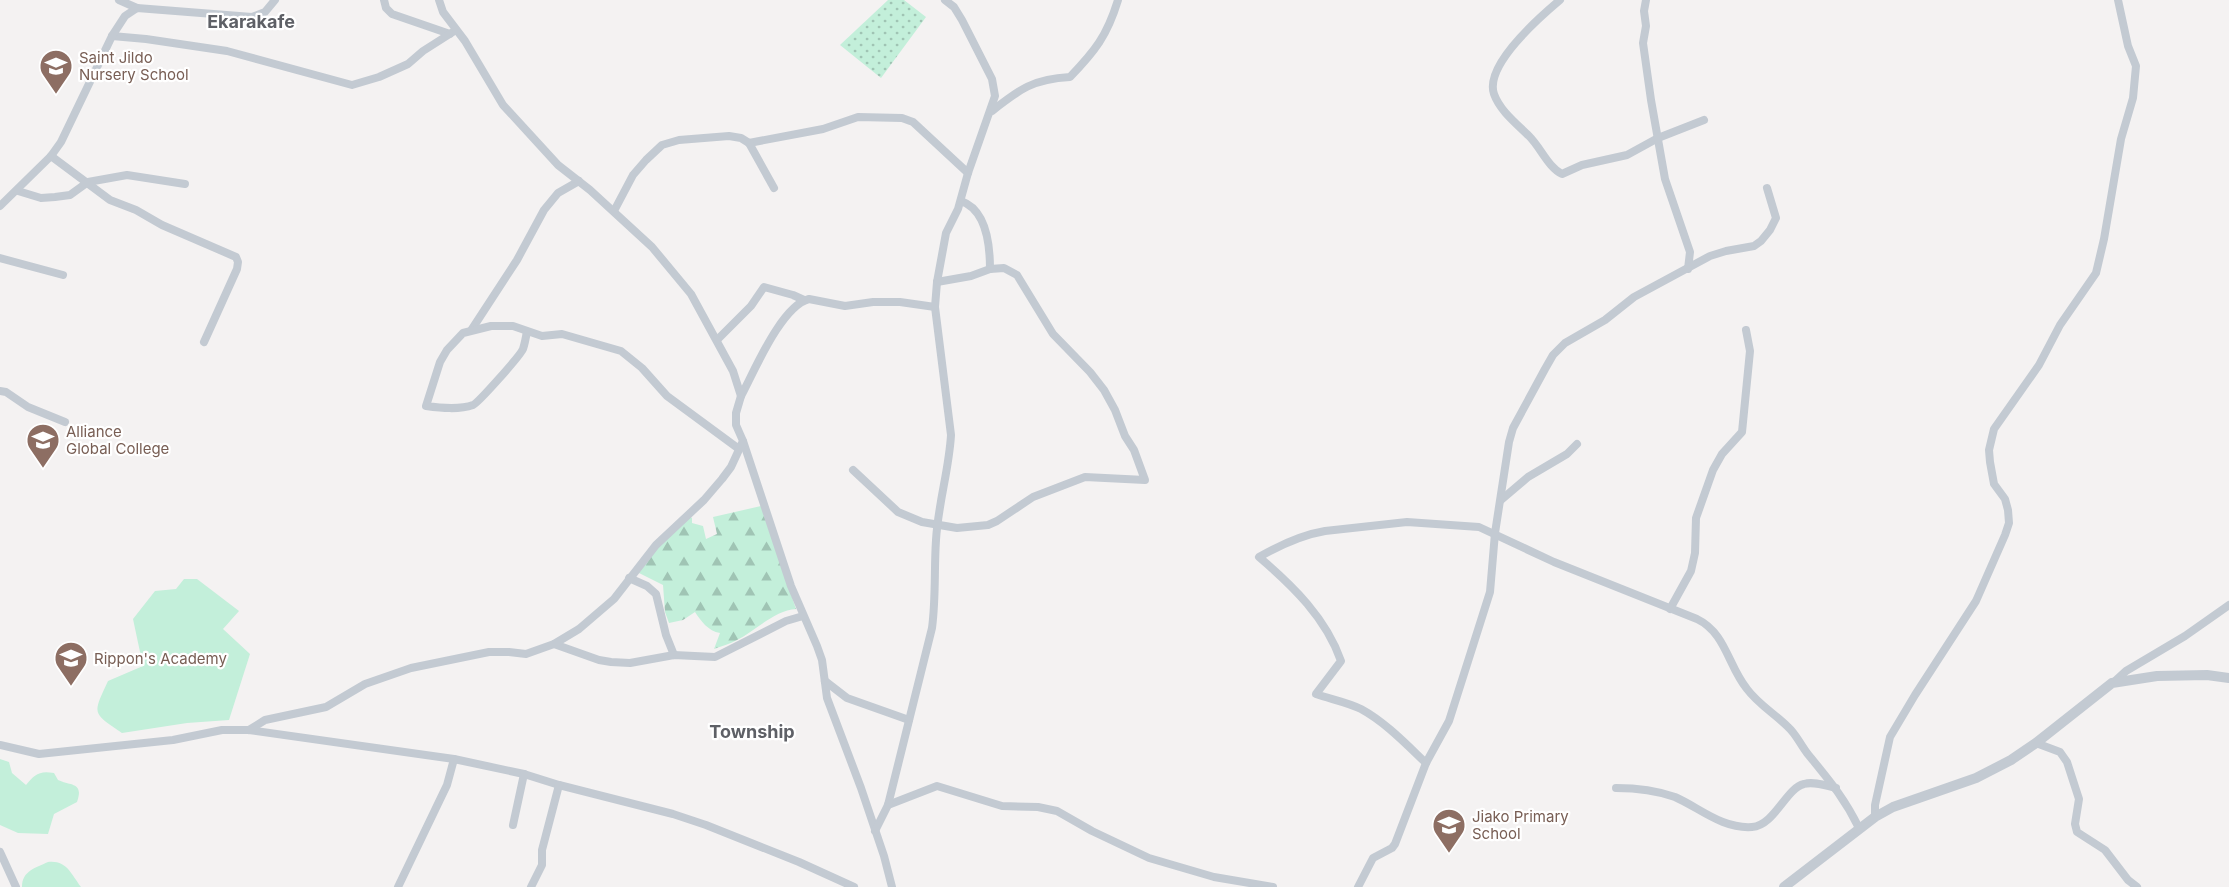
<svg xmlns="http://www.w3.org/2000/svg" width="2229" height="887" viewBox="0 0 2229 887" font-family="Inter,sans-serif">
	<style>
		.grass { fill: #c3efda }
		.forest { fill: url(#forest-firs) }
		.park { fill: url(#park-dots) }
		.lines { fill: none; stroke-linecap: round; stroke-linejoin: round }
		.minor { stroke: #c3cad2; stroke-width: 8 }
		.tertiary { stroke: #c3cad2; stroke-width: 10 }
		.labels { text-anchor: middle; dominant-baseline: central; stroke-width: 4.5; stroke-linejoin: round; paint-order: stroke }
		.education-label { font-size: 15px; fill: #785e54; stroke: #fff; text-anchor: start }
		.quarter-label { font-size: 18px; font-weight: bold; fill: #5e6066; stroke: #fff }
	</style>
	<defs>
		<pattern id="forest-firs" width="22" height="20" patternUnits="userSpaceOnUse" patternTransform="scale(1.5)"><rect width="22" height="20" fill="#c3efda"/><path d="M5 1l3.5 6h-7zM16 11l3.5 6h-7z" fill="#a0c4b4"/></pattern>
		<pattern id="park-dots" width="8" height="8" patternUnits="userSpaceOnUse" patternTransform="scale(1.5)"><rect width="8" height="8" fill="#c3efda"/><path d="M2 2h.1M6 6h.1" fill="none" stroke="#a0c4b4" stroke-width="1.8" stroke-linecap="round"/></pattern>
	</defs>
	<rect width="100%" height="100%" fill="#f4f2f2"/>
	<g class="grass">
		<path d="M184,579H197L239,611L223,629L250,654L229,720L187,723L122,733C91,712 93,714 108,681L143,666L133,619L155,591L176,589Z"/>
		<path d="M0,759L9,762L12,773L26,785C34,775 39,770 54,773L58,780C71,786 84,782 77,802L54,814L48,834L18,833L0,825Z"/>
		<path d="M48,862C67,860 71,874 81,887H22C22,871 35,868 48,862Z"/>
	</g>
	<path class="forest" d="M761,506L796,609C775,610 755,631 737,640C730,644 721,646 714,649L720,633C708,631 701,621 695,612L683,620L669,623L665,612L663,585L637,572L686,514L692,518V523L703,526L706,539L717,534L713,517Z"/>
	<path class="park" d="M888,0H904L926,17L881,78L840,45Z"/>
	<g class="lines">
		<g class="minor">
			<path d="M119,0L137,8"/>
			<path d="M384,0L386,8L392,14L450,34"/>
			<path d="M1560,0C1541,16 1484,65 1494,94C1500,111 1517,124 1529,136C1541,148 1548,167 1562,174L1582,165L1627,155L1658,138L1704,120"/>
			<path d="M1646,0L1644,11L1646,26L1643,43L1651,100L1665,179L1690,252L1688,269"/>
			<path d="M112,36L146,39L227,51L352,85L379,77L408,64L423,51L456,30"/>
			<path d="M992,111C1020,89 1033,79 1070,77C1095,51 1107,36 1118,0"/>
			<path d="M749,143L823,129L858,117L902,118L913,122L968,173"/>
			<path d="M51,156L110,200L136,210L162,225L236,257L238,262L237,269L204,342"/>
			<path d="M18,191L41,198L55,197L70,195L88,182L127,175L185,184"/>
			<path d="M961,201C987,210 990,245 990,269"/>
			<path d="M0,206L51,156L61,142L112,36L125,16L137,8L252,17L265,12L275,0"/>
			<path d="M614,211L633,175L646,160L662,145L679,140L729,136L741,138L749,143L774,188"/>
			<path d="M0,258L63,275"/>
			<path d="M472,329L517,260L544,210L558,193L579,181"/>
			<path d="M527,331C526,337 525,343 523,349C520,356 478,403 473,405C459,410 441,408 426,406L440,362L447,350L463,333L491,326H513L542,336L562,334L621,351L642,368L667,396L739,449"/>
			<path d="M717,340L751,306L764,287L793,295L804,300"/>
			<path d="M0,391L6,392L28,407L65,422"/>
			<path d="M741,396C754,372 781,306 809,299L845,306L873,302H900L935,307"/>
			<path d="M743,441L791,586L817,646L822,660L827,698L861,788L884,856L892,887"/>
			<path d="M853,470L898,512L922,522L957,528L988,525L997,521L1033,497L1085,477L1145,480L1134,450L1125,436L1115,410L1104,390L1090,372L1053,334L1017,275L1004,268L990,269L971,276L937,282"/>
			<path d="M1501,500L1528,477L1567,454L1577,444"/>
			<path d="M629,578L647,586L656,594L666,635L674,655"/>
			<path d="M1670,609L1691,571L1695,553L1696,518L1713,470L1722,454L1742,432L1750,351L1746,330"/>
			<path d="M554,644L599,660L611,662L630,663L674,655L715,657L786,621L803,616"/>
			<path d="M825,681L847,698L909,720"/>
			<path d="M2113,683L2126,671L2185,636L2229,605"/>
			<path d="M249,730L265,720L326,707L365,684L411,668L489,652H509L526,654L554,644L579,629L614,599L656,545L704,500L722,479L731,467L743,441L736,425V413L741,396L733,371L691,294L652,247L590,190L558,165L503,105L465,41L443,12L439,0"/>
			<path d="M2036,743L2060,752L2067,762L2079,799L2075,824L2077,832L2105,850L2128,880L2137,887"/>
			<path d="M0,745L39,754L173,740L222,730H249L454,759L524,774L559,785L673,814L706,825L799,862L854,887"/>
			<path d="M1426,763C1406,744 1385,722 1361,709C1347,702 1330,699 1316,694L1341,661C1326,618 1293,586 1259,557C1280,545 1301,535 1325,531L1407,522L1479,527L1554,562L1697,619C1726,633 1728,666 1747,689C1758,704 1775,714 1788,727C1796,734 1800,744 1807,753C1828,779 1844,797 1859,828"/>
			<path d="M1616,788C1636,788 1655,790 1675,797C1700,808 1722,829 1752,827C1775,825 1786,788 1804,784C1814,781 1827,786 1836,788"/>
			<path d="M888,805L937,786L1002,806L1038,807L1057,811L1092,831L1149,858L1214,877L1273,887"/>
			<path d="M1875,817V805L1890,737L1915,695L1976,601L2005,535L2009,523L2008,510L2005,499L1994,484L1990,462L1989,450L1994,429L2039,365L2060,325L2096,273L2104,239L2121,139L2133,98L2136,66L2128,46L2118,0"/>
			<path d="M513,825L524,774"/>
			<path d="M875,831L888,805L932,628C936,598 934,570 936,540C938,504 949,470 951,435L935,307L937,282L946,233L958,209L968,173L995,96L992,79L962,20L954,7L945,0"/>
			<path d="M0,852L16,887"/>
			<path d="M398,887L447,785L454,759"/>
			<path d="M531,887L542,865V850L559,785"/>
			<path d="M1358,887L1373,858L1392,848L1395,844L1426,763L1449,721L1490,592L1495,533L1509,442L1513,428L1545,369L1553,355L1565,343L1605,320L1634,297L1710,256L1726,251L1754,246L1761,241L1770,230L1776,218L1767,188"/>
		</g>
		<path class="tertiary" d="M1784,887L1875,817L1893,807L1976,778L2011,760L2036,743L2112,683L2157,676L2207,675L2229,678"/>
	</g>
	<defs>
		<g id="school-pin" transform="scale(1.725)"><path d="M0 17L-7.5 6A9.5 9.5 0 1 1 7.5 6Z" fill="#8d6e63" stroke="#fff"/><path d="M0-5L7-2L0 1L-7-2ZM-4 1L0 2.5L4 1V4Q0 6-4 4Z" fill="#fff"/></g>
	</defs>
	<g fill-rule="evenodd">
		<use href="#school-pin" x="56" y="66"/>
		<use href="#school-pin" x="43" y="440"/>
		<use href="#school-pin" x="71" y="658"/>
		<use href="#school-pin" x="1449" y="825"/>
	</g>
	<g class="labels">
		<g class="education-label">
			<text x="79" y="57">Saint Jildo<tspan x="79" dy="17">Nursery School</tspan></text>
			<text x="66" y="431">Alliance<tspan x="66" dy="17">Global College</tspan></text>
			<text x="94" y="658">Rippon's Academy</text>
			<text x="1472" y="816">Jiako Primary<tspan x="1472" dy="17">School</tspan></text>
		</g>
		<g class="quarter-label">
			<text x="251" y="21">Ekarakafe</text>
			<text x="752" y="731">Township</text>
		</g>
	</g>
</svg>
